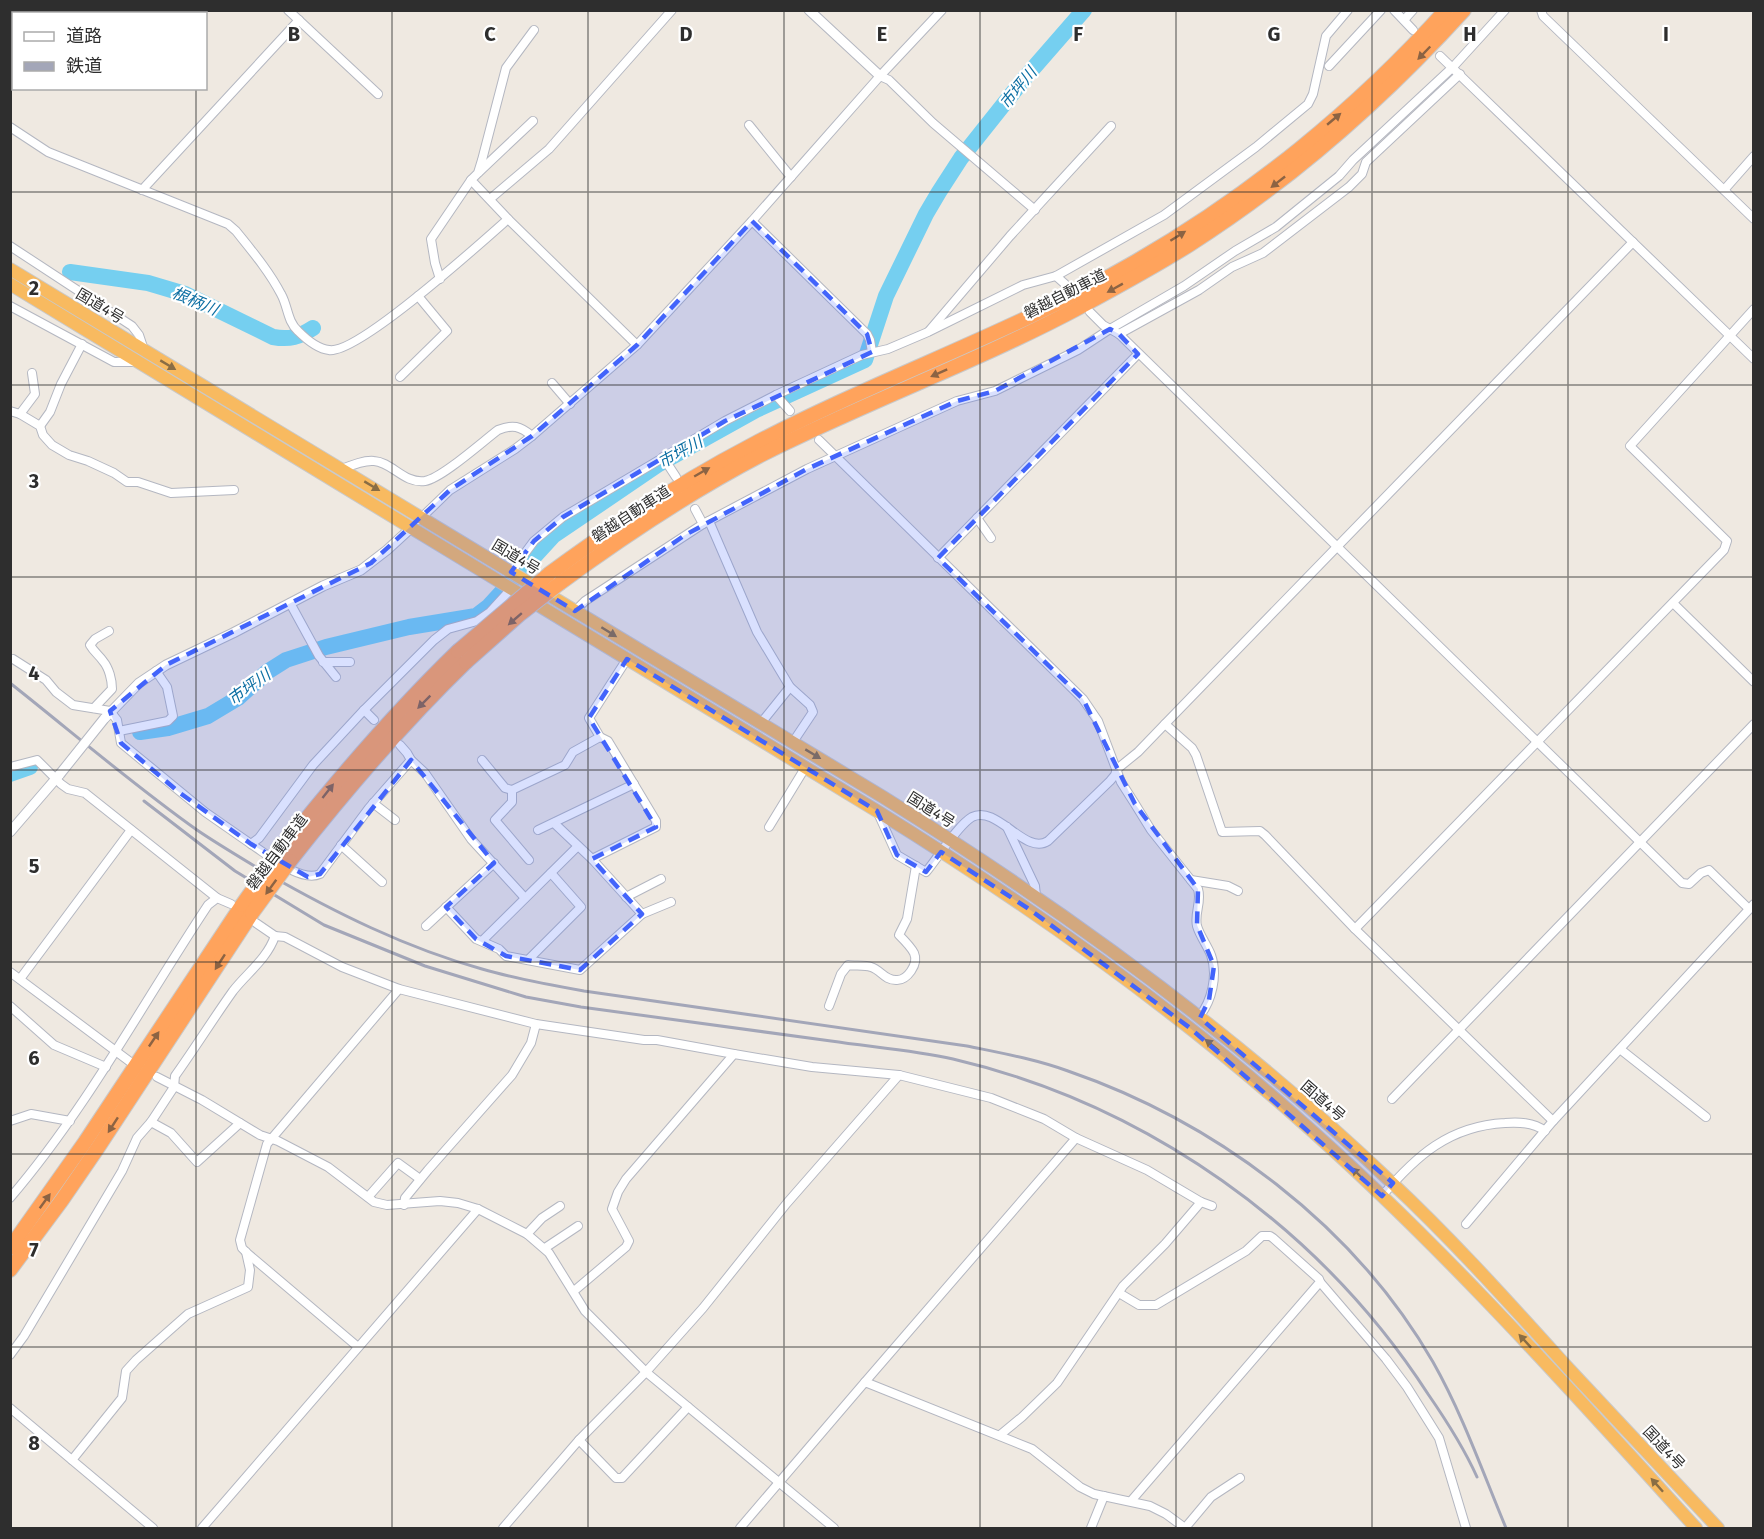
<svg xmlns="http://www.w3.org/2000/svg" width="1764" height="1539" viewBox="0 0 1764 1539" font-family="'Fira Sans','Noto Sans JP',sans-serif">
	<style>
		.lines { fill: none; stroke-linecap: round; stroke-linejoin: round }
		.river { stroke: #75cff0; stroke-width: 16 }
		.minor-casing { stroke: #b4b7c1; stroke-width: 10 }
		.tertiary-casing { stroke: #b4b7c1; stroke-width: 11 }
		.trunk-casing { stroke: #c9c9c9; stroke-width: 14 }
		.motorway-casing { stroke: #c9c9c9; stroke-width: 16 }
		.minor { stroke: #fff; stroke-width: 8 }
		.tertiary { stroke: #fff; stroke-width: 9 }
		.trunk { stroke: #f8ba60; stroke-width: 12 }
		.motorway { stroke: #ffa35c; stroke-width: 14 }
		.rail { stroke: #a3a6b8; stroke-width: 3 }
		.tertiary-bridge-casing { stroke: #b4b7c1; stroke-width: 11; stroke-linecap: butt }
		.motorway-bridge-casing { stroke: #c9c9c9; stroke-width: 16; stroke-linecap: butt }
		.tertiary-bridge { stroke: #fff; stroke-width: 9 }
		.motorway-bridge { stroke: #ffa35c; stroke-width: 14 }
		.oneway { fill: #8c6343 }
		.oneway2 { fill: #896d44 }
		.marked { fill: #4264fb; fill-opacity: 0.2; stroke: #4264fb; stroke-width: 4.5; stroke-dasharray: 12 8; stroke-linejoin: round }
		.grid { fill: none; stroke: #2e2e2e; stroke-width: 1.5; stroke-opacity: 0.55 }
		.labels { text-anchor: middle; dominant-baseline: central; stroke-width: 4.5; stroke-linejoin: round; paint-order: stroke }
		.street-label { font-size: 15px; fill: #2e2e2e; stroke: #fff }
		.water-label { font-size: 16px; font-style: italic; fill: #0d6fa3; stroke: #fff }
		.grid-label { font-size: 20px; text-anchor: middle; font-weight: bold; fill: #2e2e2e; stroke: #fff; stroke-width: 4.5; stroke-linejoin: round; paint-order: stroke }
	</style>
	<rect width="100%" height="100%" fill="#efe9e1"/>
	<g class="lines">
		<g class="river">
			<path d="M70,272L148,283L185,294L273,337C290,340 299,337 313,328"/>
			<path d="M140,732L168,728L208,716L238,698L267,672L286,660L326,647L409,627L476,616L489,606L553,536L659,464L756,410L865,360L886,296L926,214L939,192L961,158L1023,80L1084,10"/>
			<path d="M10,774L30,767"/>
		</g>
		<g class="minor-casing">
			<g id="minor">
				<path d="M288,10L378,94"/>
				<path d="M1394,10L1413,30"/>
				<path d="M1541,10L1543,16L1754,219"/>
				<path d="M1404,20L1413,10"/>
				<path d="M534,30L506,68L482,160L478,173L471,180L508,219L637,345"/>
				<path d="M1440,56L1754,359"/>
				<path d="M1329,66L1381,10"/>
				<path d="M880,76L889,80L933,123L1035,210"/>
				<path d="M749,125L791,177"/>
				<path d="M10,127L48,152L228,224L236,231C252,251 269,271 281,294C288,306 287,321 298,331C305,338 318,349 329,350C357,355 482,242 508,219"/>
				<path d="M479,172L533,121"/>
				<path d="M142,190L299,20"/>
				<path d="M1724,190L1754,156"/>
				<path d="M490,199L549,149L672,10"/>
				<path d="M752,221L867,334L870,340L872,352"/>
				<path d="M10,246L132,326L139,335L144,350"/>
				<path d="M1056,276L1065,284"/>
				<path d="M440,279L435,263L431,239L471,180"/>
				<path d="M10,306L114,362H138"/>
				<path d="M1090,312L1103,325L1119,334L1682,883L1689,884L1701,873L1709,870L1749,909"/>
				<path d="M929,331L1010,236L1111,126"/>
				<path d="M1119,334L1199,290L1232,267L1263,253L1349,187L1362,174L1366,162L1460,74"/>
				<path d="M400,377L447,331L418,296"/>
				<path d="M552,383L570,404"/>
				<path d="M776,395L790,411"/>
				<path d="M10,411L20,414L40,426L43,435L52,445L69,455L88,461L114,473L127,482H138L171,493L234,490"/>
				<path d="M20,414L35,394L32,373"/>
				<path d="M40,426L50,412L61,384L82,344"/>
				<path d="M819,440L1083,699L1098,721L1121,782L1135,804L1151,830L1198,889C1202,902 1194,913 1197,926C1200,936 1207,945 1211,955C1218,975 1212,1001 1199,1017"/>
				<path d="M663,457L676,477"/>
				<path d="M342,469C352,465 364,460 374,461C392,462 404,484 425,481C442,478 482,442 498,430C513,424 520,426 532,436"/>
				<path d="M695,509L703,524"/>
				<path d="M977,518L991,538"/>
				<path d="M419,520L450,490L515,449L532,436L637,345L752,221L880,76L942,10"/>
				<path d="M709,521L757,632L790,687L761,723"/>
				<path d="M938,558L1138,354"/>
				<path d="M511,572L534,541L563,517L725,421L776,395L862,355L888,349L928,332L1023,285L1056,276L1164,215L1256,147L1308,104L1313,94L1326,36L1348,10"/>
				<path d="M290,603L319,656L336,677"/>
				<path d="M1673,603L1754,682"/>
				<path d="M575,611L585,601L703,524L807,469L957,401L995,391L1078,350L1110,329L1184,286L1235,251L1276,227L1339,176L1353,160L1453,67L1505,10"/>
				<path d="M13,659L46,680L56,692L73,705L110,711L117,720L121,743L205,812L251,844"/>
				<path d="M323,662H350"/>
				<path d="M790,687L810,705L813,712L793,742"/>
				<path d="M94,708L112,689C112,680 109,668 103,661C99,655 94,652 90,645L95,639L109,631"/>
				<path d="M364,710L374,720"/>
				<path d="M1165,724L1192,748L1196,755L1222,832L1260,831L1265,835L1355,929L1553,1121"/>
				<path d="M119,731L168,721L173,716L167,687L156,671"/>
				<path d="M400,745L407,753L411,760L425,773L471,839L525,898"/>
				<path d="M411,760L369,808L320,874C301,883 268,855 251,844L259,838L313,765L364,710L434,640L448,629L477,621L490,612L511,589"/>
				<path d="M482,760L505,788L512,790"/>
				<path d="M10,767L37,760L61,784L68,789L85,793L217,898"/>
				<path d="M373,803L395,820"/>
				<path d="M878,813L897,855L926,872C937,859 958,825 972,817C997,804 1025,856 1048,841L1110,781L1115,775L1117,769L1138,752L1165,724L1633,242"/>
				<path d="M554,823L592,859L642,914"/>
				<path d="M769,827L805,768"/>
				<path d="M1007,827L1035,886L1036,896"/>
				<path d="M538,830L634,784"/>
				<path d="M341,845L382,882"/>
				<path d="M592,859L656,827V821L608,741L600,737"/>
				<path d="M529,860L495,820L512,802V790L565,765L573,752L600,737L589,718L627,659"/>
				<path d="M1191,880L1228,886L1238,891"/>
				<path d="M626,897L661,879"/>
				<path d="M446,907L476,939L499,949L506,956L580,970L642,914L671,902"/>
				<path d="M426,926L494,863"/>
				<path d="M1355,929L1724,550L1727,541L1630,446L1754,309"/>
				<path d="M275,936L285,937L342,967L399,989L536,1024L644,1040H657L734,1054"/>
				<path d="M482,941L578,846"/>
				<path d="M528,960L581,907L551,873"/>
				<path d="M10,972L129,1061"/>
				<path d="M20,979L131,830"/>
				<path d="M10,1006L54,1045L106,1067"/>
				<path d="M829,1006L841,974L848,965C854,966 866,965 871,967C881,970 884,980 896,980C907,981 919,964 914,953C911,947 904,940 899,935L907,919L916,866"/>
				<path d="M1620,1049L1706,1117"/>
				<path d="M157,1077L202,1100L260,1135L278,1141L328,1167L374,1202L387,1205L440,1201L458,1203L478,1209L527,1234L549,1253L585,1311L646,1372L834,1528"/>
				<path d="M1392,1099L1754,724"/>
				<path d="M10,1121L31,1114L70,1121"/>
				<path d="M151,1122L171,1133L197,1162L240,1123"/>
				<path d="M1076,1138L1147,1170L1201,1202L1212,1206"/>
				<path d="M1382,1196C1416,1156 1449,1126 1505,1123C1518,1122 1533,1122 1545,1131"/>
				<path d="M368,1197L398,1163L420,1179"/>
				<path d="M10,1198C87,1108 143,1003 208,905L217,898L231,904"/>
				<path d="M404,1205L405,1198L428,1170L512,1075L531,1043L536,1024"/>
				<path d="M1466,1224L1553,1121L1754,904"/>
				<path d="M527,1234L542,1218L560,1206"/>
				<path d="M545,1248L578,1226"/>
				<path d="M1320,1282L1386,1359L1407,1387L1439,1438L1466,1528"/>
				<path d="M574,1291L626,1247L629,1241L612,1209L618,1192L626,1179L734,1054L812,1067L899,1075"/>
				<path d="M1119,1293L1139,1305H1156L1246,1251L1262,1236H1270L1273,1238L1319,1279L1320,1282L1131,1501"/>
				<path d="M358,1347L247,1253L242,1248L240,1240L267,1144L399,989"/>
				<path d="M10,1355L24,1336L122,1171L137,1138L151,1122L174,1087L175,1076C195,1048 213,1019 233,991C247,973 267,959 275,936L256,923"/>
				<path d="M10,1408L153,1528"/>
				<path d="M1000,1435L1022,1417L1057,1383L1123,1286L1165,1244L1201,1202"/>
				<path d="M579,1440L616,1478H622L688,1407"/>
				<path d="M72,1460L122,1398L126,1371L136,1360L188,1314L248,1287L250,1270L246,1252"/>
				<path d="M202,1528L478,1209"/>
				<path d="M503,1528L579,1440L646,1372L703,1308L787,1203L899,1075L991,1098L1044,1119L1076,1138L865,1382"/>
				<path d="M740,1528L865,1382L1032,1449L1080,1487L1094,1494L1150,1506L1166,1514L1185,1528"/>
				<path d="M1091,1528L1104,1496"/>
				<path d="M1185,1528L1211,1497L1240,1478"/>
			</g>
		</g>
		<g class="tertiary-casing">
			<g id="tertiary">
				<path d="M809,10L880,76"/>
				<path d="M104,719L139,683L166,665L233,633L323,586L361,570L387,550L411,528"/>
				<path d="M10,832L60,774"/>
			</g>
		</g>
		<g class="trunk-casing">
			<g id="trunk">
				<path d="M10,269L883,797C1063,909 1237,1035 1391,1182C1454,1241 1511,1305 1569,1369C1618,1422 1669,1475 1718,1528"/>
				<path d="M10,284L877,811C1024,902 1165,1001 1294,1115C1439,1242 1567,1386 1696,1528"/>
			</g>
		</g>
		<g class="motorway-casing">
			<g id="motorway">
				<path d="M549,574C614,526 681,482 752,445C877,379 1012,333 1135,262C1250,196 1357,109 1446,10"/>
				<path d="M560,583C624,536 690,492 761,455C866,402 977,362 1080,307C1117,287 1154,267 1189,245C1291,180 1383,99 1464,10"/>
				<path d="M279,853C335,782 393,714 458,651"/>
				<path d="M290,861C345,791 402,724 466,662"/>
				<path d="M10,1248L85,1142L242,905"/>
				<path d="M10,1270L62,1200L97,1149L252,913"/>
			</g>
		</g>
		<use href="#minor" class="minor"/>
		<use href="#tertiary" class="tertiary"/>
		<use href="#trunk" class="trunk"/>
		<use href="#motorway" class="motorway"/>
		<g class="rail">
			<path d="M10,683C72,732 132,784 197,830C219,845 243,859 266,873C334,912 406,948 482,969C516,979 550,985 584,991L967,1046C1001,1053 1035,1059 1068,1071C1216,1122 1354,1225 1433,1362C1463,1415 1483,1473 1506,1528"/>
			<path d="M144,801L235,871L324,925L425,966L526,997L581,1007C664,1018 747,1030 831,1041C871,1047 913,1050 953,1059C1146,1104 1320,1227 1428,1394C1446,1420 1464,1448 1477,1477"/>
		</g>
		<g class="tertiary-bridge-casing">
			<path id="tertiary-bridge" d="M60,774L104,719"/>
		</g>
		<g class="motorway-bridge-casing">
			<g id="motorway-bridge">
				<path d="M458,651L549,574"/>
				<path d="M466,662L519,615L560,583"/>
				<path d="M242,905L279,853"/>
				<path d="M252,913L290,861"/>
			</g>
		</g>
		<use href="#tertiary-bridge" class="tertiary-bridge"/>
		<use href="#motorway-bridge" class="motorway-bridge"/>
	</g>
	<defs><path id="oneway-solid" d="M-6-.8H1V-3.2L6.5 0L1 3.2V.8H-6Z" transform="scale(1.5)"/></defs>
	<g class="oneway">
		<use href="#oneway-solid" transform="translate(1424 53) rotate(134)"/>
		<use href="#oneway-solid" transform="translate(1334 119) rotate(-40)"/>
		<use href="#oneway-solid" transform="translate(1278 182) rotate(142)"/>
		<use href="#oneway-solid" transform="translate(1178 236) rotate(-32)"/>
		<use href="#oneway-solid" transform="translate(1115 288) rotate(151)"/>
		<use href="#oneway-solid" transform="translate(939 373) rotate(156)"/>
		<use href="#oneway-solid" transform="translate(702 472) rotate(-30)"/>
		<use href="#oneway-solid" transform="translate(515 619) rotate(139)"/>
		<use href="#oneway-solid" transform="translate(424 702) rotate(135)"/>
		<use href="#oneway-solid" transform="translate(328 791) rotate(-52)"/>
		<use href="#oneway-solid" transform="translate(271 887) rotate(126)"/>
		<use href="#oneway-solid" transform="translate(220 962) rotate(123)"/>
		<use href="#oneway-solid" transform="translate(154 1039) rotate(-56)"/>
		<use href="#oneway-solid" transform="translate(113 1125) rotate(123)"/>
		<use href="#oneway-solid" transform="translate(45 1201) rotate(-54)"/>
	</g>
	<g class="oneway2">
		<use href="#oneway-solid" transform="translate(168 365) rotate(31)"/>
		<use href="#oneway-solid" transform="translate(372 486) rotate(31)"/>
		<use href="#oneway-solid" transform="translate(609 632) rotate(32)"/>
		<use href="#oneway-solid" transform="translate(813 754) rotate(31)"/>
		<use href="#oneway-solid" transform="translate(1212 1045) rotate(-141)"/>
		<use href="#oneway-solid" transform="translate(1358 1174) rotate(-136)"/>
		<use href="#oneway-solid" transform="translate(1525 1341) rotate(-133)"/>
		<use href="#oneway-solid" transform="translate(1657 1485) rotate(-132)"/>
	</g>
	<path class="marked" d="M752,221L867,334L872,352L725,421L563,517L534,541L511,572L575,611L685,535L807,469L957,401L995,391L1110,329L1119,334L1138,354L938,558L1083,699L1135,804L1198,889L1197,925L1214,966L1209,1000L1200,1018L1393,1183L1382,1196L1190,1028L1029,909L941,852L926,872L897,855L877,811L627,659L589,718L656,827L592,859L642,914L580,970L506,956L476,939L446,907L494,863L411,760L320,874L308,877L251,844L180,793L121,743L110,711L166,665L371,563L450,490L532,436L637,345Z"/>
	<path class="grid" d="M196,10V14M392,10V1528M588,10V1528M784,10V1528M980,10V1528M1176,10V1528M1372,10V1528M1568,10V1528M196,88V1528M10,192H1754M10,385H1754M10,577H1754M10,770H1754M10,962H1754M10,1154H1754M10,1347H1754"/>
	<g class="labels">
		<g class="street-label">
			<text transform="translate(1065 294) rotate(-27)">磐越自動車道</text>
			<text transform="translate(100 306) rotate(31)">国道4号</text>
			<text transform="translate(631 514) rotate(-33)">磐越自動車道</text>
			<text transform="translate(516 557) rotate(31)">国道4号</text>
			<text transform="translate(931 810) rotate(32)">国道4号</text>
			<text transform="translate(277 852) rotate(-53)">磐越自動車道</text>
			<text transform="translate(1323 1101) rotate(41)">国道4号</text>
			<text transform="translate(1664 1448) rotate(47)">国道4号</text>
		</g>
		<g class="water-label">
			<text transform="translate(1018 88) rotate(-51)">市坪川</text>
			<text transform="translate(195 301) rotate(23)">根柄川</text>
			<text transform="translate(680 452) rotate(-29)">市坪川</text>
			<text transform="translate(249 687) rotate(-36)">市坪川</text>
		</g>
	</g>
	<g class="grid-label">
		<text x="294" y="41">B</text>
		<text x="490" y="41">C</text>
		<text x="686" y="41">D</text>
		<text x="882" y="41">E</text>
		<text x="1078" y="41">F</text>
		<text x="1274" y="41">G</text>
		<text x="1470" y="41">H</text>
		<text x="1666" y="41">I</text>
		<text x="34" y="295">2</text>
		<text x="34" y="488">3</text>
		<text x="34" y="680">4</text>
		<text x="34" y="873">5</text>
		<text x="34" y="1065">6</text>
		<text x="34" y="1257">7</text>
		<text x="34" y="1450">8</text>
	</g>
	<rect width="1764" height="1539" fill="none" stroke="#2e2e2e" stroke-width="24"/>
	<rect x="12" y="12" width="195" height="78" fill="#ffffff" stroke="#ababab" stroke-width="1.5"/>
	<rect x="24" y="32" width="30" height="9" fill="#ffffff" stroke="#ababab" stroke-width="1.5"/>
	<text x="66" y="42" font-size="18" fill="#2e2e2e">道路</text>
	<rect x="24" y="62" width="30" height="9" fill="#a3a6b8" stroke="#ababab" stroke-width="1.5"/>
	<text x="66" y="72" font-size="18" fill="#2e2e2e">鉄道</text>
</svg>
